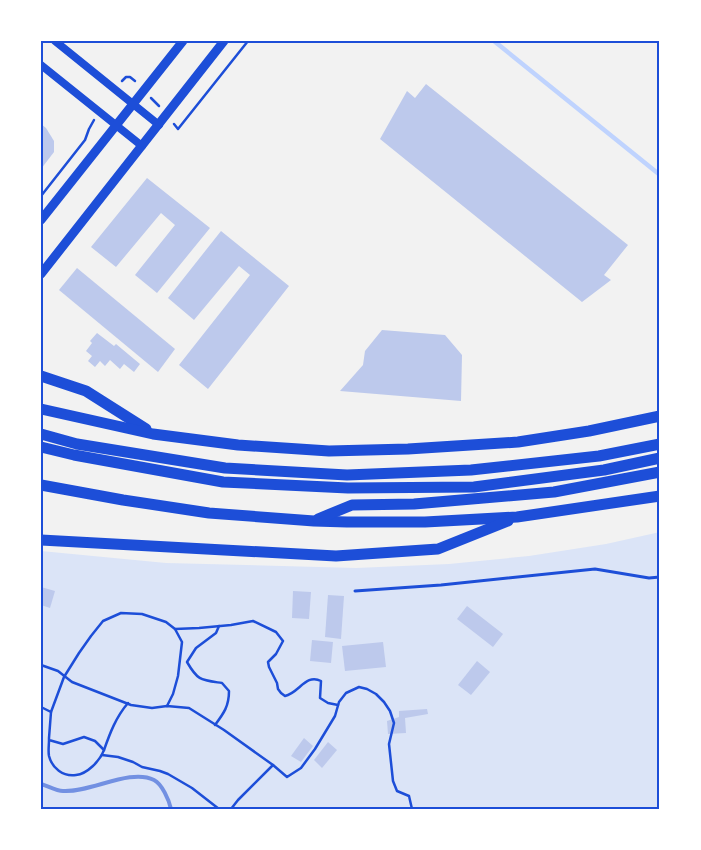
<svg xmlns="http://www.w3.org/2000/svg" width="701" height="850" viewBox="0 0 701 850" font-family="Quicksand,sans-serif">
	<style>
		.green { fill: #dbe4f7 }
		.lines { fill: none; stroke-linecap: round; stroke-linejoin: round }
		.stream { stroke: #bfd3fe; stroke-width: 4.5 }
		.building { fill: #bdc9ec }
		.path { stroke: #1d4ed8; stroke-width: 2.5 }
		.service { stroke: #1d4ed8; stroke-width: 3 }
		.tertiary { stroke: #1d4ed8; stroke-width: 8 }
		.secondary { stroke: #1d4ed8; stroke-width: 9 }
		.motorway { stroke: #1d4ed8; stroke-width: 11 }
		.rail { stroke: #7290e2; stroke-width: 4 }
		.neatline { fill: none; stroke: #1d4ed8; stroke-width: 2 }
	</style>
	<rect width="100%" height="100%" fill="#f2f2f2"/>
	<path class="green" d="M660,532V809H41V551L166,563L356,568L449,564L529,556L606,544Z"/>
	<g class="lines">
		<path class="stream" d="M494,41L660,175"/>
	</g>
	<g class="building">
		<path d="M426,84L628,245L604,275L611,280L582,302L380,139L407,91L415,98Z"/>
		<path d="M41,124L46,128L54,141V152L41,169Z"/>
		<path d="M147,178L210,228L157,293L135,275L175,225L161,213L116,267L91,247Z"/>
		<path d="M221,231L289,286L208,389L179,365L250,275L239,266L194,320L168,298Z"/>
		<path d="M77,268L175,349L158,372L59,290Z"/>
		<path d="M382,330L445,335L462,355L461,401L340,391L363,365L365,351Z"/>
		<path d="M97,333L114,346L116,344L140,364L134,372L124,364L120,369L110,360L105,366L100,361L95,367L88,361L92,356L86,351L92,343L90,341Z"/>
		<path d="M41,587L55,591L50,608L41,605Z"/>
		<path d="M293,591L311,592L309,619L292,618Z"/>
		<path d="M328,595L344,596L341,639L325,637Z"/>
		<path d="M467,606L503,634L493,647L457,619Z"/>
		<path d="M312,640L333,642L331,663L310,661Z"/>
		<path d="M383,642L386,667L345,671L342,646Z"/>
		<path d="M477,661L490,672L471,695L458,685Z"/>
		<path d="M427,709L428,714L405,718L406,733L388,734L387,721L399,717V711Z"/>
		<path d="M304,738L313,746L301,762L291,756Z"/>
		<path d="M328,742L337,750L322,768L314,760Z"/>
	</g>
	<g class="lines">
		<g class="path">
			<path d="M122,81L126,77H130L135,81"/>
			<path d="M151,98L159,106"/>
			<path d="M174,124L178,129L248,41"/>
			<path d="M41,196L85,140L89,129L94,120"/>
			<path d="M175,629L199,628L231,625L253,621L276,632L283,641L276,654L268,662L269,667L277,683L278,689L281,693L285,696C299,693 306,673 321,681L320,698L328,703L338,705"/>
			<path d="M41,665L58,671L72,682L131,705L152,708L167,706L189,708L224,730L273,765L287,777L301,768L315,749L335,716L339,702L346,693L359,687L367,689L376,694L384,702L390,711L394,723L389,744L393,781L397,791L409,796L412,809"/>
			<path d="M41,707L51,712L64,677L79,653L91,636L103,621L121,613L142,614L166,622L175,629L182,642L178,676L173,694L167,706"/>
			<path d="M215,725C224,713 229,706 229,691L222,683C201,680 198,681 187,662L196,648L216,633L219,626"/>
			<path d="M49,740L63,744L84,737L95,741L104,750C100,761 87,774 76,775C63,777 52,768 49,756C48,751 49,745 49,740V738L51,712"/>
			<path d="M104,750C110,733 116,717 128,703"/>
			<path d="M102,755L118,757L133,762L142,767L160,771L168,774L192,788L219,809"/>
			<path d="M231,809L238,800L273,765"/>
			<path d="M390,809H412"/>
		</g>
		<path class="service" d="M355,591L441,585L595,569L649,578L660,577"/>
		<g class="tertiary">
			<path d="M55,41L159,125"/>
			<path d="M41,65L142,146"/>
		</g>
		<g class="secondary">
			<path d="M41,220L183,41"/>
			<path d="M41,274L224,41"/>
		</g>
		<g class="motorway">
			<path d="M41,376L86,391L146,429"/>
			<path d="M41,409L153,434L238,445L329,451L408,449L518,442L589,431L660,416"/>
			<path d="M41,434L77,444L225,468L347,475L471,470L599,456L660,444"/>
			<path d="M41,447L74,455L223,482L348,488L474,487L604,470L660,458"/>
			<path d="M41,485L123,500L209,513L314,521L347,522H425L517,517L660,496"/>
			<path d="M318,519L352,505L414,504L554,492L660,472"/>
			<path d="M41,540L336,556L438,549L508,521"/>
		</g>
		<path class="rail" d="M41,784C48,786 56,791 63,791C90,793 130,768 154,780C162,784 169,800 171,809"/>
	</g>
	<rect width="701" height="850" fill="none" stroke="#ffffff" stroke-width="85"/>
	<rect x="42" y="42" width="616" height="766" class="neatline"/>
</svg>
